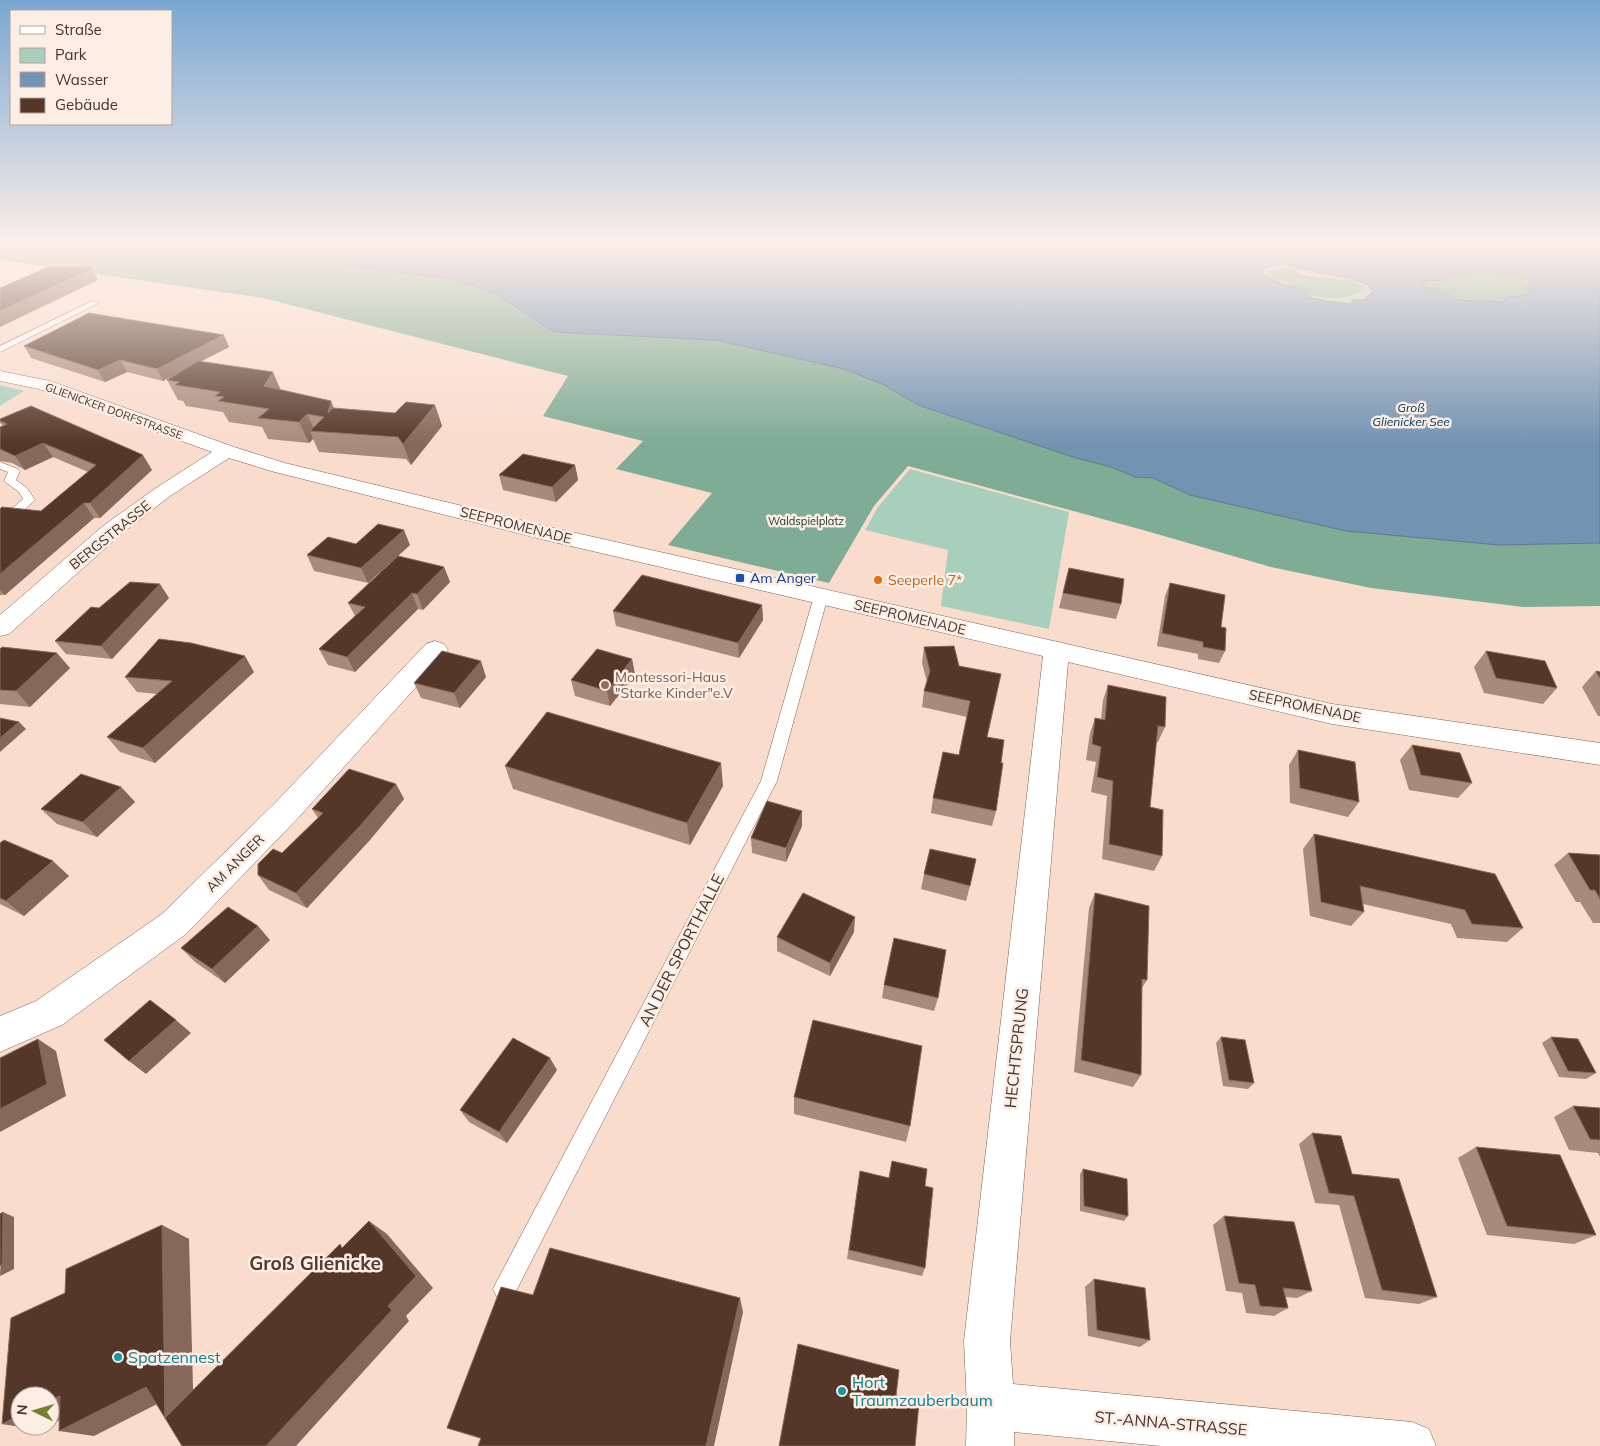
<svg xmlns="http://www.w3.org/2000/svg" width="1600" height="1446" viewBox="0 0 1600 1446" font-family="Mulish,sans-serif">
	<style>
		.green { fill: #a8cfbb }
		.forest { fill: #7eac95 }
		.water { fill: #7293b2; stroke: #64778a; fill-rule: evenodd }
		.lines { fill: none; stroke-linecap: round; stroke-linejoin: round }
		.service-casing { stroke: #826252; stroke-width: 1 }
		.minor-casing { stroke: #826252; stroke-width: 1 }
		.service { fill: #fff; fill-rule: evenodd }
		.minor { fill: #fff; fill-rule: evenodd }
		.wall { fill: #a78a7a }
		.shaded-wall { fill: #86685a }
		.building { fill: #543728; stroke: #86685a }
		.transit-dot { fill: #1a4fb4; stroke: #fcede5; stroke-width: 2 }
		.food-dot { fill: #e8710a; stroke: #fcede5; stroke-width: 2 }
		.education-dot { fill: #8d6e63; stroke: #fcede5; stroke-width: 2 }
		.culture-dot { fill: #0f9aa8; stroke: #fcede5; stroke-width: 2 }
		.labels { text-anchor: middle; dominant-baseline: central; stroke-width: 5; stroke-linejoin: round; paint-order: stroke }
		.far-street-label { font-size: 11px; fill: #44352e; stroke: #fcede5 }
		.far-park-label { font-size: 11px; fill: #103828; stroke: #fcede5 }
		.far-water-label { font-size: 12px; font-style: italic; fill: #003961; stroke: #fcede5 }
		.street-label { font-size: 14px; fill: #44352e; stroke: #fcede5 }
		.transit-label { font-size: 14px; fill: #164399; stroke: #fcede5; text-anchor: start }
		.food-label { font-size: 14px; fill: #c56008; stroke: #fcede5; text-anchor: start }
		.education-label { font-size: 14px; fill: #785e54; stroke: #fcede5; text-anchor: start }
		.near-street-label { font-size: 16px; fill: #44352e; stroke: #fcede5 }
		.near-culture-label { font-size: 16px; fill: #0d838f; stroke: #fcede5; text-anchor: start }
		.near-quarter-label { font-size: 19px; font-weight: bold; fill: #56392a; stroke: #fcede5 }
	</style>
	<rect width="100%" height="100%" fill="#fadccd"/>
	<g class="green">
		<path d="M1279,264L1351,279L1368,285L1373,291L1364,300H1353L1350,304L1326,301L1308,296L1323,297L1342,278C1317,278 1288,265 1264,275L1287,284L1261,275L1264,269Z"/>
		<path d="M0,385L24,391L0,406Z"/>
		<path d="M910,469L1069,512L1049,629L941,606L948,550L865,530L878,507Z"/>
	</g>
	<g class="forest">
		<path d="M0,243H298L306,251L354,267L455,279L495,293L554,332L716,340L844,369L882,384L918,405L1076,458L1111,467L1135,477L1153,478L1190,495L1346,531L1499,545L1600,543V606L1523,607L1371,588L1271,567L1143,530L908,466L874,506L829,583L668,545L712,493L616,469L643,441L543,416L568,376L263,298L0,260Z"/>
		<path d="M1281,268L1295,269C1302,278 1332,277 1343,279C1352,280 1358,283 1365,288C1350,301 1328,298 1309,296L1301,288L1263,275L1271,273L1269,270Z"/>
		<path d="M1478,272C1498,274 1517,272 1534,284L1526,286L1529,288L1528,295L1510,297L1502,302L1458,300L1440,290L1423,287L1420,281L1447,280L1457,273L1467,274Z"/>
	</g>
	<path class="water" d="M298,243H1600V543L1499,545L1346,531L1190,495L1153,478L1135,477L1111,467L1076,458L918,405L882,384L844,369L716,340L554,332L495,293L455,279L354,267L306,251ZM1279,264L1351,279L1368,285L1373,291L1364,300H1353L1350,304L1326,301L1309,297L1301,288L1284,284L1262,275L1264,269ZM1478,272C1497,274 1518,271 1534,284L1526,286L1529,288L1527,295L1510,297L1502,302L1458,300L1440,290L1423,287L1425,283L1420,281L1447,280L1457,273L1467,274Z"/>
	<g class="lines">
		<g class="service-casing">
			<g id="service">
				<path d="M92,301L99,303L0,352V346Z"/>
				<path d="M0,462L18,469L20,471L16,480L27,488L35,500L4,528L0,529V519L23,499L19,492L4,481L8,472L0,469Z"/>
				<path d="M821,592L828,596L777,781L513,1297L505,1301L497,1297L493,1289L497,1281L761,781L814,596Z"/>
			</g>
		</g>
		<g class="minor-casing">
			<g id="minor">
				<path d="M0,371L50,381L234,447L285,463L545,526L1332,704L1600,743V765L1332,724L1068,662L1010,1341L1013,1384L1412,1422L1429,1429L1436,1446H1161L1014,1432V1446H966L967,1406L964,1341L1043,656L545,540L271,471L229,458L170,496L119,536L9,634L0,636V615L103,526L156,488L212,452L39,389L0,381Z"/>
				<path d="M435,641L444,644L448,650L444,656L298,818L186,934L62,1025L0,1052V1016L36,1001L162,914L276,802L426,644Z"/>
			</g>
		</g>
		<use href="#service" class="service"/>
		<use href="#minor" class="minor"/>
	</g>
	<g class="wall">
		<path d="M24,346L229,347L201,361L281,390L331,401L333,408L395,413L435,405L442,426L411,465L406,459L319,452L313,439L309,443L268,439L262,427L229,422L223,412L186,406L183,401L178,400L167,380L173,376L163,381L127,372L105,382L31,358Z"/>
		<path d="M0,419L152,470L100,518H94L5,595H0V509L41,511L88,472L53,457L25,470L12,463L0,461V427L3,426L0,423Z"/>
		<path d="M575,465L578,480L556,502L503,490L499,475Z"/>
		<path d="M356,544L410,545L368,583L314,571L307,555Z"/>
		<path d="M444,567L450,582L423,610L418,609L355,672L328,665L319,649L355,616L348,603Z"/>
		<path d="M1069,568L1121,604L1116,619L1059,608Z"/>
		<path d="M1170,583L1221,627L1225,651L1219,663L1198,659V654L1157,646L1165,596Z"/>
		<path d="M169,598L112,659L66,654L55,641L99,608Z"/>
		<path d="M762,605L763,620L739,658L616,626L613,611Z"/>
		<path d="M924,647L959,666L987,737L1001,763L996,811L992,826L931,813L933,798L959,755L967,717L922,707L924,691L927,682L922,663Z"/>
		<path d="M0,649L70,668L30,707L0,704Z"/>
		<path d="M1486,651L1557,688L1543,704L1484,693L1474,667Z"/>
		<path d="M632,659L635,675L610,706L575,696L571,680Z"/>
		<path d="M1596,671L1600,672V716H1598L1582,687Z"/>
		<path d="M254,672L155,763L120,752L107,737L157,694L137,692L125,677Z"/>
		<path d="M486,677L460,708L421,698L414,683Z"/>
		<path d="M1108,685L1165,727L1158,742H1156L1150,807L1162,856L1154,871L1102,859L1107,796L1091,792L1096,762L1086,760L1090,733L1095,718L1101,719L1103,700Z"/>
		<path d="M1412,745L1472,783L1458,798L1409,790L1400,760Z"/>
		<path d="M1298,750L1359,802L1348,817L1290,803L1289,765Z"/>
		<path d="M505,766L723,786L690,845L513,789Z"/>
		<path d="M396,784L404,799L369,841L307,908L269,890L258,875L282,853L318,818L312,809Z"/>
		<path d="M121,787L135,802L97,837L57,824L41,809Z"/>
		<path d="M802,811V826L786,862L752,853L751,838Z"/>
		<path d="M1314,834L1523,928L1507,942L1457,938L1451,924L1363,904L1364,912L1351,926L1310,916L1303,849Z"/>
		<path d="M0,843L69,876L24,916L0,904Z"/>
		<path d="M1568,853L1600,855V923H1593L1580,902H1576L1554,865Z"/>
		<path d="M924,874L970,886L966,901L921,889Z"/>
		<path d="M1095,893L1147,980L1142,988L1141,1075L1133,1087L1074,1072L1089,908Z"/>
		<path d="M854,932L830,976L777,951V937Z"/>
		<path d="M270,940L225,983L195,962L181,948Z"/>
		<path d="M884,985L938,998L934,1011L882,998Z"/>
		<path d="M1221,1037L1254,1083L1248,1089L1223,1086L1216,1043Z"/>
		<path d="M1551,1037L1596,1073L1586,1079L1559,1077L1542,1043Z"/>
		<path d="M557,1070L507,1143L469,1122L460,1110Z"/>
		<path d="M794,1097L910,1126L906,1142L794,1114Z"/>
		<path d="M1573,1106L1600,1108V1157L1598,1153L1569,1150L1554,1117Z"/>
		<path d="M1312,1133L1352,1174L1437,1297L1419,1304L1365,1298L1339,1205L1315,1203L1299,1144Z"/>
		<path d="M1476,1147L1596,1235L1574,1244L1487,1235L1458,1158Z"/>
		<path d="M892,1161L925,1186V1268L922,1276L847,1259L860,1171L889,1178Z"/>
		<path d="M1083,1169L1128,1216L1124,1221L1080,1211V1174Z"/>
		<path d="M1224,1216L1312,1291L1297,1298L1286,1297L1288,1308L1274,1316L1246,1313L1242,1293L1226,1291L1213,1225Z"/>
		<path d="M1094,1279L1150,1340L1140,1347L1088,1336L1085,1287Z"/>
		<path d="M533,1295L743,1312L481,1439L447,1428Z"/>
	</g>
	<g class="shaded-wall">
		<path d="M91,267L98,280L0,327V311Z"/>
		<path d="M224,335L229,347L163,381L157,369Z"/>
		<path d="M120,360L127,372L105,382L98,370Z"/>
		<path d="M273,372L282,393L264,386Z"/>
		<path d="M331,401L339,422L337,434L328,413Z"/>
		<path d="M435,405L442,426L411,465L403,444Z"/>
		<path d="M307,414L315,431H310L313,439L309,443L299,422Z"/>
		<path d="M43,443L53,457L25,470L15,456Z"/>
		<path d="M143,455L152,470L100,518L90,503Z"/>
		<path d="M575,465L578,480L556,502L552,487Z"/>
		<path d="M84,503L94,518L5,595L0,590V574Z"/>
		<path d="M404,530L410,545L368,583L361,568Z"/>
		<path d="M444,567L450,582L423,610L417,594Z"/>
		<path d="M160,584L169,598L112,659L101,646Z"/>
		<path d="M412,593L418,609L355,672L347,657Z"/>
		<path d="M762,605L763,620L739,658L738,643Z"/>
		<path d="M57,653L70,668L30,707L16,691Z"/>
		<path d="M245,656L254,672L155,763L143,748Z"/>
		<path d="M632,659L635,675L610,706L607,691Z"/>
		<path d="M481,661L486,677L460,708L454,693Z"/>
		<path d="M19,722L26,729L0,752V738Z"/>
		<path d="M721,763L723,786L690,845L687,823Z"/>
		<path d="M396,784L404,799L369,841L307,908L296,893Z"/>
		<path d="M121,787L135,802L97,837L83,822Z"/>
		<path d="M802,811V826L786,862V848Z"/>
		<path d="M53,861L69,876L24,916L6,901Z"/>
		<path d="M855,917L854,932L830,976V963Z"/>
		<path d="M258,926L270,940L225,983L212,969Z"/>
		<path d="M176,1020L191,1033L146,1074L129,1061Z"/>
		<path d="M38,1039L56,1051L66,1096L0,1132V1109Z"/>
		<path d="M550,1058L557,1070L507,1143L499,1132Z"/>
		<path d="M3,1212L14,1217V1269L0,1276Z"/>
		<path d="M369,1221L387,1234L433,1288L406,1316L409,1321L296,1446H266L388,1306Z"/>
		<path d="M162,1225L189,1239L194,1424L165,1418V1400L94,1436L59,1431Z"/>
		<path d="M740,1298L743,1312L714,1446H706Z"/>
		<path d="M60,1396L94,1403L50,1425V1400Z"/>
		<path d="M20,1415V1426H48L39,1430L2,1424Z"/>
	</g>
	<g class="building">
		<path d="M48,267H91L92,269L0,311V288Z"/>
		<path d="M89,313L224,335L157,369L120,360L98,370L24,346Z"/>
		<path d="M198,361L273,372L264,386L331,401L328,413L333,408L395,413L406,402L435,405L403,444L398,437L310,431L324,417L307,414L299,422L258,418L269,409L218,401L224,397L215,396L220,392L175,385L179,382L167,380Z"/>
		<path d="M31,406L143,455L90,503H84L0,574V509L2,507L41,511L96,465L43,443L15,456L0,449V427L7,424L0,421V419Z"/>
		<path d="M523,454L575,465L552,487L499,475Z"/>
		<path d="M378,524L404,530L361,568L307,555L328,537L356,544Z"/>
		<path d="M398,556L444,567L417,594L412,593L347,657L319,649L365,607L348,603Z"/>
		<path d="M1069,568L1124,579L1121,604L1063,593Z"/>
		<path d="M642,575L762,605L738,643L613,611Z"/>
		<path d="M130,582L160,584L101,646L55,641L91,607L99,608Z"/>
		<path d="M1170,583L1225,595L1221,627L1226,628L1225,651L1203,647V642L1162,633Z"/>
		<path d="M159,639L191,643L245,656L143,748L107,737L172,681L125,677Z"/>
		<path d="M954,646L959,666L1001,674L987,737L1004,740L1001,763H1003L996,811L933,798L943,752L959,755L970,701L924,691L930,671L924,647Z"/>
		<path d="M2,647L57,653L16,691L0,690V649Z"/>
		<path d="M597,649L632,659L607,691L571,680Z"/>
		<path d="M442,651L481,661L454,693L414,683Z"/>
		<path d="M1486,651L1545,661L1557,688L1496,678Z"/>
		<path d="M1596,671L1600,672V678Z"/>
		<path d="M1108,685L1166,697L1165,727L1158,726L1150,807L1163,810L1162,856L1109,844L1113,781L1097,777L1101,747L1092,744L1095,718L1105,720Z"/>
		<path d="M547,712L721,763L687,823L505,766Z"/>
		<path d="M0,718L19,722L0,738Z"/>
		<path d="M1412,745L1460,753L1472,783L1421,775Z"/>
		<path d="M1298,750L1355,762L1359,802L1300,788Z"/>
		<path d="M349,769L396,784L360,826L296,893L258,875V864L273,849L282,853L323,813L312,809Z"/>
		<path d="M81,774L121,787L83,822L41,809Z"/>
		<path d="M767,801L802,811L786,848L751,838Z"/>
		<path d="M1314,834L1495,874L1523,928L1472,924L1465,910L1360,886L1364,912L1321,902Z"/>
		<path d="M4,840L53,861L6,901L0,898V843Z"/>
		<path d="M930,849L976,859L970,886L924,874Z"/>
		<path d="M1568,853L1600,855V899L1595,890H1590Z"/>
		<path d="M803,893L855,917L830,963L777,937Z"/>
		<path d="M1095,893L1149,906L1147,980L1142,979L1141,1075L1081,1060Z"/>
		<path d="M228,907L258,926L212,969L181,948Z"/>
		<path d="M894,938L946,950L938,998L884,985Z"/>
		<path d="M150,1000L176,1020L129,1061L104,1040Z"/>
		<path d="M813,1020L922,1046L910,1126L794,1097Z"/>
		<path d="M1221,1037L1245,1040L1254,1083L1229,1080Z"/>
		<path d="M1551,1037L1578,1039L1596,1073L1568,1071Z"/>
		<path d="M513,1038L550,1058L499,1132L460,1110Z"/>
		<path d="M38,1039L47,1084L0,1109V1058Z"/>
		<path d="M1573,1106L1600,1108V1140L1590,1139Z"/>
		<path d="M1312,1133L1341,1136L1352,1174L1399,1179L1437,1297L1382,1290L1354,1196L1329,1193Z"/>
		<path d="M1476,1147L1560,1155L1596,1235L1507,1226Z"/>
		<path d="M892,1161L927,1169L925,1186L933,1188L925,1268L849,1250L860,1171L889,1178Z"/>
		<path d="M1083,1169L1127,1179L1128,1216L1084,1206Z"/>
		<path d="M3,1212L2,1264L0,1266V1214Z"/>
		<path d="M1224,1216L1294,1222L1312,1291L1283,1288L1288,1308L1260,1306L1255,1285L1239,1283Z"/>
		<path d="M369,1221L416,1276L388,1306L392,1310L266,1446H182L165,1418L340,1244L342,1248Z"/>
		<path d="M162,1225L165,1418L146,1387L59,1431L60,1396L50,1400V1396H20V1415L2,1424L11,1318L65,1293L66,1269Z"/>
		<path d="M550,1248L740,1298L706,1446H478L481,1438L447,1428L501,1287L533,1295Z"/>
		<path d="M1094,1279L1145,1288L1150,1340L1097,1330Z"/>
		<path d="M798,1344L899,1370L896,1396L919,1403L915,1446H779Z"/>
	</g>
	<linearGradient id="sky" x2="0" y2="1"><stop stop-color="#79a7d2"/><stop offset="0.55" stop-color="#fdefe8"/><stop offset="1" stop-color="#fdefe8" stop-opacity="0"/></linearGradient>
	<rect width="1600" height="445" fill="url(#sky)"/>
	<rect class="transit-dot" x="735" y="573" width="10" height="10" rx="2.5"/>
	<circle class="food-dot" cx="878" cy="580" r="5"/>
	<circle class="education-dot" cx="605" cy="685" r="5"/>
	<g class="culture-dot">
		<circle cx="118" cy="1357" r="5"/>
		<circle cx="842" cy="1391" r="5"/>
	</g>
	<g class="labels">
		<g class="far-street-label">
			<text transform="translate(114 411) rotate(20)">GLIENICKER DORFSTRASSE</text>
		</g>
		<g class="far-park-label">
			<text x="806" y="521">Waldspielplatz</text>
		</g>
		<g class="far-water-label">
			<text x="1411" y="407">Groß<tspan x="1411" dy="14">Glienicker See</tspan></text>
		</g>
		<g class="street-label">
			<text transform="translate(516 525) rotate(14)">SEEPROMENADE</text>
			<text transform="translate(110 535) rotate(-39)">BERGSTRASSE</text>
			<text transform="translate(910 617) rotate(13)">SEEPROMENADE</text>
			<text transform="translate(1305 706) rotate(12)">SEEPROMENADE</text>
			<text transform="translate(235 863) rotate(-45)">AM ANGER</text>
		</g>
		<g class="transit-label">
			<text x="750" y="578">Am Anger</text>
		</g>
		<g class="food-label">
			<text x="888" y="580">Seeperle 7*</text>
		</g>
		<g class="education-label">
			<text x="615" y="677">Montessori-Haus<tspan x="615" dy="16">"Starke Kinder"e.V</tspan></text>
		</g>
		<g class="near-street-label">
			<text transform="translate(681 950) rotate(-63)">AN DER SPORTHALLE</text>
			<text transform="translate(1016 1048) rotate(-84)">HECHTSPRUNG</text>
			<text transform="translate(1171 1423) rotate(5)">ST.-ANNA-STRASSE</text>
		</g>
		<g class="near-culture-label">
			<text x="128" y="1357">Spatzennest</text>
			<text x="852" y="1382">Hort<tspan x="852" dy="18">Traumzauberbaum</tspan></text>
		</g>
		<g class="near-quarter-label">
			<text x="315" y="1263">Groß Glienicke</text>
		</g>
	</g>
	<rect x="10" y="10" width="162" height="115" fill="#fcede5" stroke="#b2a39c"/>
	<rect x="20" y="26" width="25" height="8" fill="#ffffff" stroke="#b2a39c"/>
	<text x="55" y="35" font-size="15" fill="#44352e">Straße</text>
	<rect x="20" y="48" width="25" height="15" fill="#a8cfbb" stroke="#b2a39c"/>
	<text x="55" y="60" font-size="15" fill="#44352e">Park</text>
	<rect x="20" y="72" width="25" height="15" fill="#7293b2" stroke="#b2a39c"/>
	<text x="55" y="85" font-size="15" fill="#44352e">Wasser</text>
	<rect x="20" y="98" width="25" height="15" fill="#543728" stroke="#b2a39c"/>
	<text x="55" y="110" font-size="15" fill="#44352e">Gebäude</text>
	<g transform="translate(35 1411) rotate(275)"><circle r="24" fill="#fcede5" stroke="#b2a39c"/>
	<path d="M0-4L9 19L0 12L-9 19Z" fill="#75812e"/>
	<text y="-8" font-size="14" font-weight="bold" text-anchor="middle" fill="#44352e">N</text>
	</g>
</svg>
